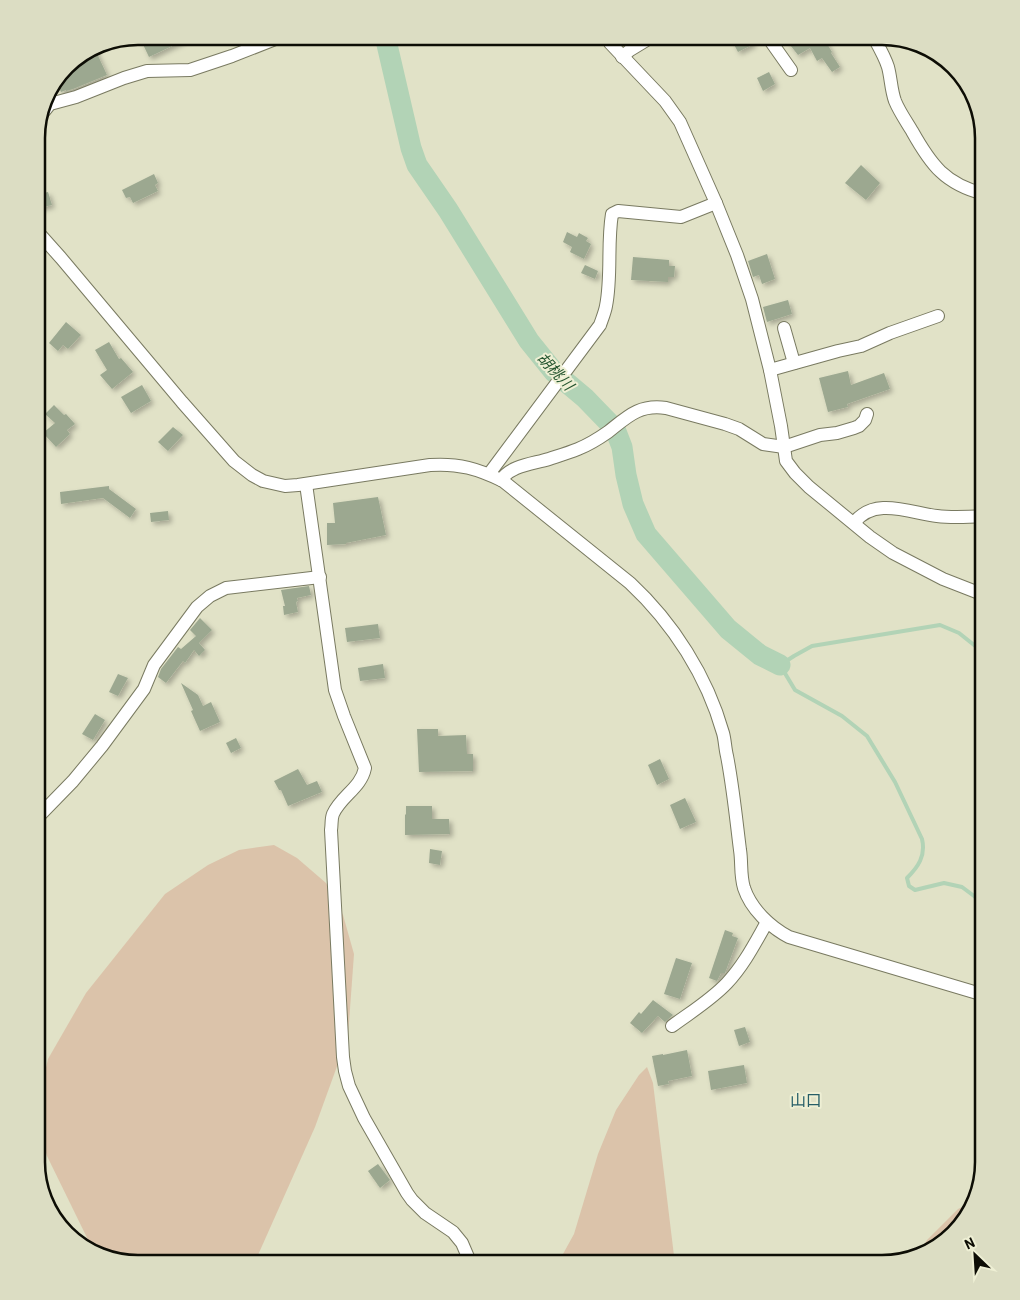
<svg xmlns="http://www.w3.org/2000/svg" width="1020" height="1300" viewBox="0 0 1020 1300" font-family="Barlow,'Noto Sans JP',sans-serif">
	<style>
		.green { fill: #dbc3aa }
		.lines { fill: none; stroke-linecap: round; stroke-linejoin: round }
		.stream { stroke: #b2d3b6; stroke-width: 4 }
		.river { stroke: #b2d3b6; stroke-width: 21 }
		.building { fill: #9ca890; filter: url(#shadow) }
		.street-casing { stroke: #797a61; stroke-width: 14 }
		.street { stroke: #fff; stroke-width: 12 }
		.labels { text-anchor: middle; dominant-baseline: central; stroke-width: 4; stroke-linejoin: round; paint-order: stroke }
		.water-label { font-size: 15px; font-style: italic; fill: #255630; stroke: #eeefd4 }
		.quarter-label { font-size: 16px; fill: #265e67; stroke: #eeefd4 }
		.rim { fill: none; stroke: #0d0d05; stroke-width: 2.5 }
	</style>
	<defs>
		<filter id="shadow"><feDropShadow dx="3" dy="3" stdDeviation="2.5" flood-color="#0004"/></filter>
	</defs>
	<rect width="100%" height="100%" fill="#e1e2c7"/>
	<g class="green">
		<path d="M274,845L297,858L326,883L343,915L354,954L348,1036L315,1127L254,1264H138L94,1252L47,1156L37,1125L38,1102L48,1059L86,993L165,894L208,865L239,850Z"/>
		<path d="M647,1067L653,1083L675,1264H548L563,1254L574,1234L598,1154L616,1110L639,1075Z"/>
		<path d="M973,1202L970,1213L938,1247L919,1253L927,1240L958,1209Z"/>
	</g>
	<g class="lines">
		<path class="stream" d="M984,905L974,896L962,887L944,883L915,890L909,886L907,878C918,867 926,856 922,839L895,782L867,736L842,716L795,690L780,665L794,656L812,646L940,625L959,633L984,653"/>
		<path class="river" d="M385,36L411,148L417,165L448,210L529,341L554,372L585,398L615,429L622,447L626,475L633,504L646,534L728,629L760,655L780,665"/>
	</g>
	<g class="building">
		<path d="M139,36H193L149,57Z"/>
		<path d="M736,36H750L754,44L738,52L731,39Z"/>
		<path d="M783,36L823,37L832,52L831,53L840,67L832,72L822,58L817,61L810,48L798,55Z"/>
		<path d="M94,47L107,75L73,89L66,91V90L61,92L56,81L71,62Z"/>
		<path d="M769,72L775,84L763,91L757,78Z"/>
		<path d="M861,165L880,183L866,200L845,183Z"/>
		<path d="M154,174L158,183L155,185L158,191L133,203L130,197L126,198L122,190Z"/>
		<path d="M48,192L52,205L36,209V195Z"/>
		<path d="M567,232L577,237L579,233L588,238L586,241L591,244L584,259L570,252L572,247L563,242Z"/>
		<path d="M767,254L775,279L762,284L759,275L753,277L748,261Z"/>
		<path d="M633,257L669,260V266H675L674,277H668V282L631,280Z"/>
		<path d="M585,265L598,271L595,279L581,273Z"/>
		<path d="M788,300L792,314L767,322L763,307Z"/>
		<path d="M66,322L81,335L68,349L63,345L58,351L49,343Z"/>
		<path d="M109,342L119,359L121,358L133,372L112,389L100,375L107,370L95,350Z"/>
		<path d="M848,371L851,385L884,373L890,389L847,404L848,407L828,412L819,378Z"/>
		<path d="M142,385L151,401L131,413L121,397Z"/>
		<path d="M54,405L64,415L66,414L75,424L67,430L70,434L56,447L43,433L55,423L45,414Z"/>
		<path d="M173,427L183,435L168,451L158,442Z"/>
		<path d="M109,486V489L136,509L130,518L103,498L61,504L60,492Z"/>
		<path d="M378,497L386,535L346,543V544L327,545V523H335L333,503Z"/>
		<path d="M168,511L169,520L151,522L150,513Z"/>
		<path d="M309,586L311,595L297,598L298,601L296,602L298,612L284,615L283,606H285L281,590Z"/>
		<path d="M200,618L212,630L199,643L205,650L199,656L194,650L185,663L183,661L166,683L158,677L161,669L178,647L181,649L196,636L190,630Z"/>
		<path d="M378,624L380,638L347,642L345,628Z"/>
		<path d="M383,664L385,678L360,681L358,668Z"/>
		<path d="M118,674L128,678L118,696L109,692Z"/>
		<path d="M181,683L198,695L203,706L211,702L220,722L200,731L191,711L193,710Z"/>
		<path d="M95,714L105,720L93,740L82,734Z"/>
		<path d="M417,729H438V736L466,735L467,754H473V771L419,772Z"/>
		<path d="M236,738L241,748L231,753L226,743Z"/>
		<path d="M660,759L669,779L657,785L648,765Z"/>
		<path d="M298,769L307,785L317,781L322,792L288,806L281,790H279L274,781Z"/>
		<path d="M685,798L696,822L680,829L670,805Z"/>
		<path d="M406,806H432V819H449L450,834L405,835V815L406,814Z"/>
		<path d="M430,849L442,851L440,865L429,863Z"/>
		<path d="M725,930L733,933L732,936L738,938L725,973H721L717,981L709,978Z"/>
		<path d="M676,958L692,963L680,999L664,994Z"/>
		<path d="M653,1000L673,1015L665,1022L658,1016L642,1033L630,1023L639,1012L641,1014Z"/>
		<path d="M745,1027L750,1042L739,1046L734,1030Z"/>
		<path d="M687,1050L692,1076L668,1081L669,1084L658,1086L652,1056L663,1054V1055Z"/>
		<path d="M744,1065L747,1083L711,1090L708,1071Z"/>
		<path d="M378,1164L390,1180L380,1188L368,1171Z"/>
	</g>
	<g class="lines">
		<g class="street-casing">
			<g id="street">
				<path d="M607,36L610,43L665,101L680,122L716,203L737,255L752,299L770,370L781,426L786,461L795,473L809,487L870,537L893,553L943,579L984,595"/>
				<path d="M767,36L791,70"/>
				<path d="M873,36C878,45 885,57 888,67C891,78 891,90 895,101C899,111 906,121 912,131C931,165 945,184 984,194"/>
				<path d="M622,57L630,50L653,36"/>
				<path d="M41,115L50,104L76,97L124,78L147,71L190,70L232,56L283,36"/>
				<path d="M36,230L61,258L182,402L234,461L252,475L263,481L285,486L298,485L430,465C459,463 478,469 503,481L630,583C673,623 707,676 723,733C725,740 725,748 727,756C733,787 736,818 740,850C742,862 740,875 744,888C751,909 770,927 789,937L984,995"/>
				<path d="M784,328L794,363"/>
				<path d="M770,370L838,351L861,346L890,333L938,316"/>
				<path d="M489,474L600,325C602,319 605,312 606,306C612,276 607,244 612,214L618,211L681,217L716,203"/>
				<path d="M501,480C511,465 533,464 549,459C558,456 568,453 578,449C588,445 598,439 608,432C627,417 639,404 666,408L725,424L739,429L763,444L784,447L820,435L837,433L854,428L859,426L865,420L867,414"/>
				<path d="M306,484L335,690L344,716L365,768C361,788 341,796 333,814C331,819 332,824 331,830L343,1057L345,1071L349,1086L364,1118L407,1193L412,1200L425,1213L453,1232L462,1243L471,1264"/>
				<path d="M36,500H37"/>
				<path d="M854,523C874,496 911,513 937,516C953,518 968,517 984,516"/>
				<path d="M36,819L73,781L102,746L144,689L154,665L197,607L210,596L226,588L320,577"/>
				<path d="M672,1026C691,1012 711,1000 727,983C744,965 755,943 767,922"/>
			</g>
		</g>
		<use href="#street" class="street"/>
	</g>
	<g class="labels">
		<g class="water-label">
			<text transform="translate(556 371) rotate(47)">胡桃川</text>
		</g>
		<g class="quarter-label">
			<text x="806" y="1099">山口</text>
		</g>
	</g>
	<path d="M0 0H1020V1300H0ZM138 45H882A93 93 0 0 1 975 138V1162A93 93 0 0 1 882 1255H138A93 93 0 0 1 45 1162V138A93 93 0 0 1 138 45Z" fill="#dcddc3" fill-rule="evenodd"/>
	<path class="rim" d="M138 45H882A93 93 0 0 1 975 138V1162A93 93 0 0 1 882 1255H138A93 93 0 0 1 45 1162V138A93 93 0 0 1 138 45Z"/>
	<g transform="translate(975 1255) rotate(335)" stroke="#eeefd4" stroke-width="4" paint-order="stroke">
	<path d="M0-4L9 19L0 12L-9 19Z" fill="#0d0d05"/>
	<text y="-8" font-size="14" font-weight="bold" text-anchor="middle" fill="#0d0d05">N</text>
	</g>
</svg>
